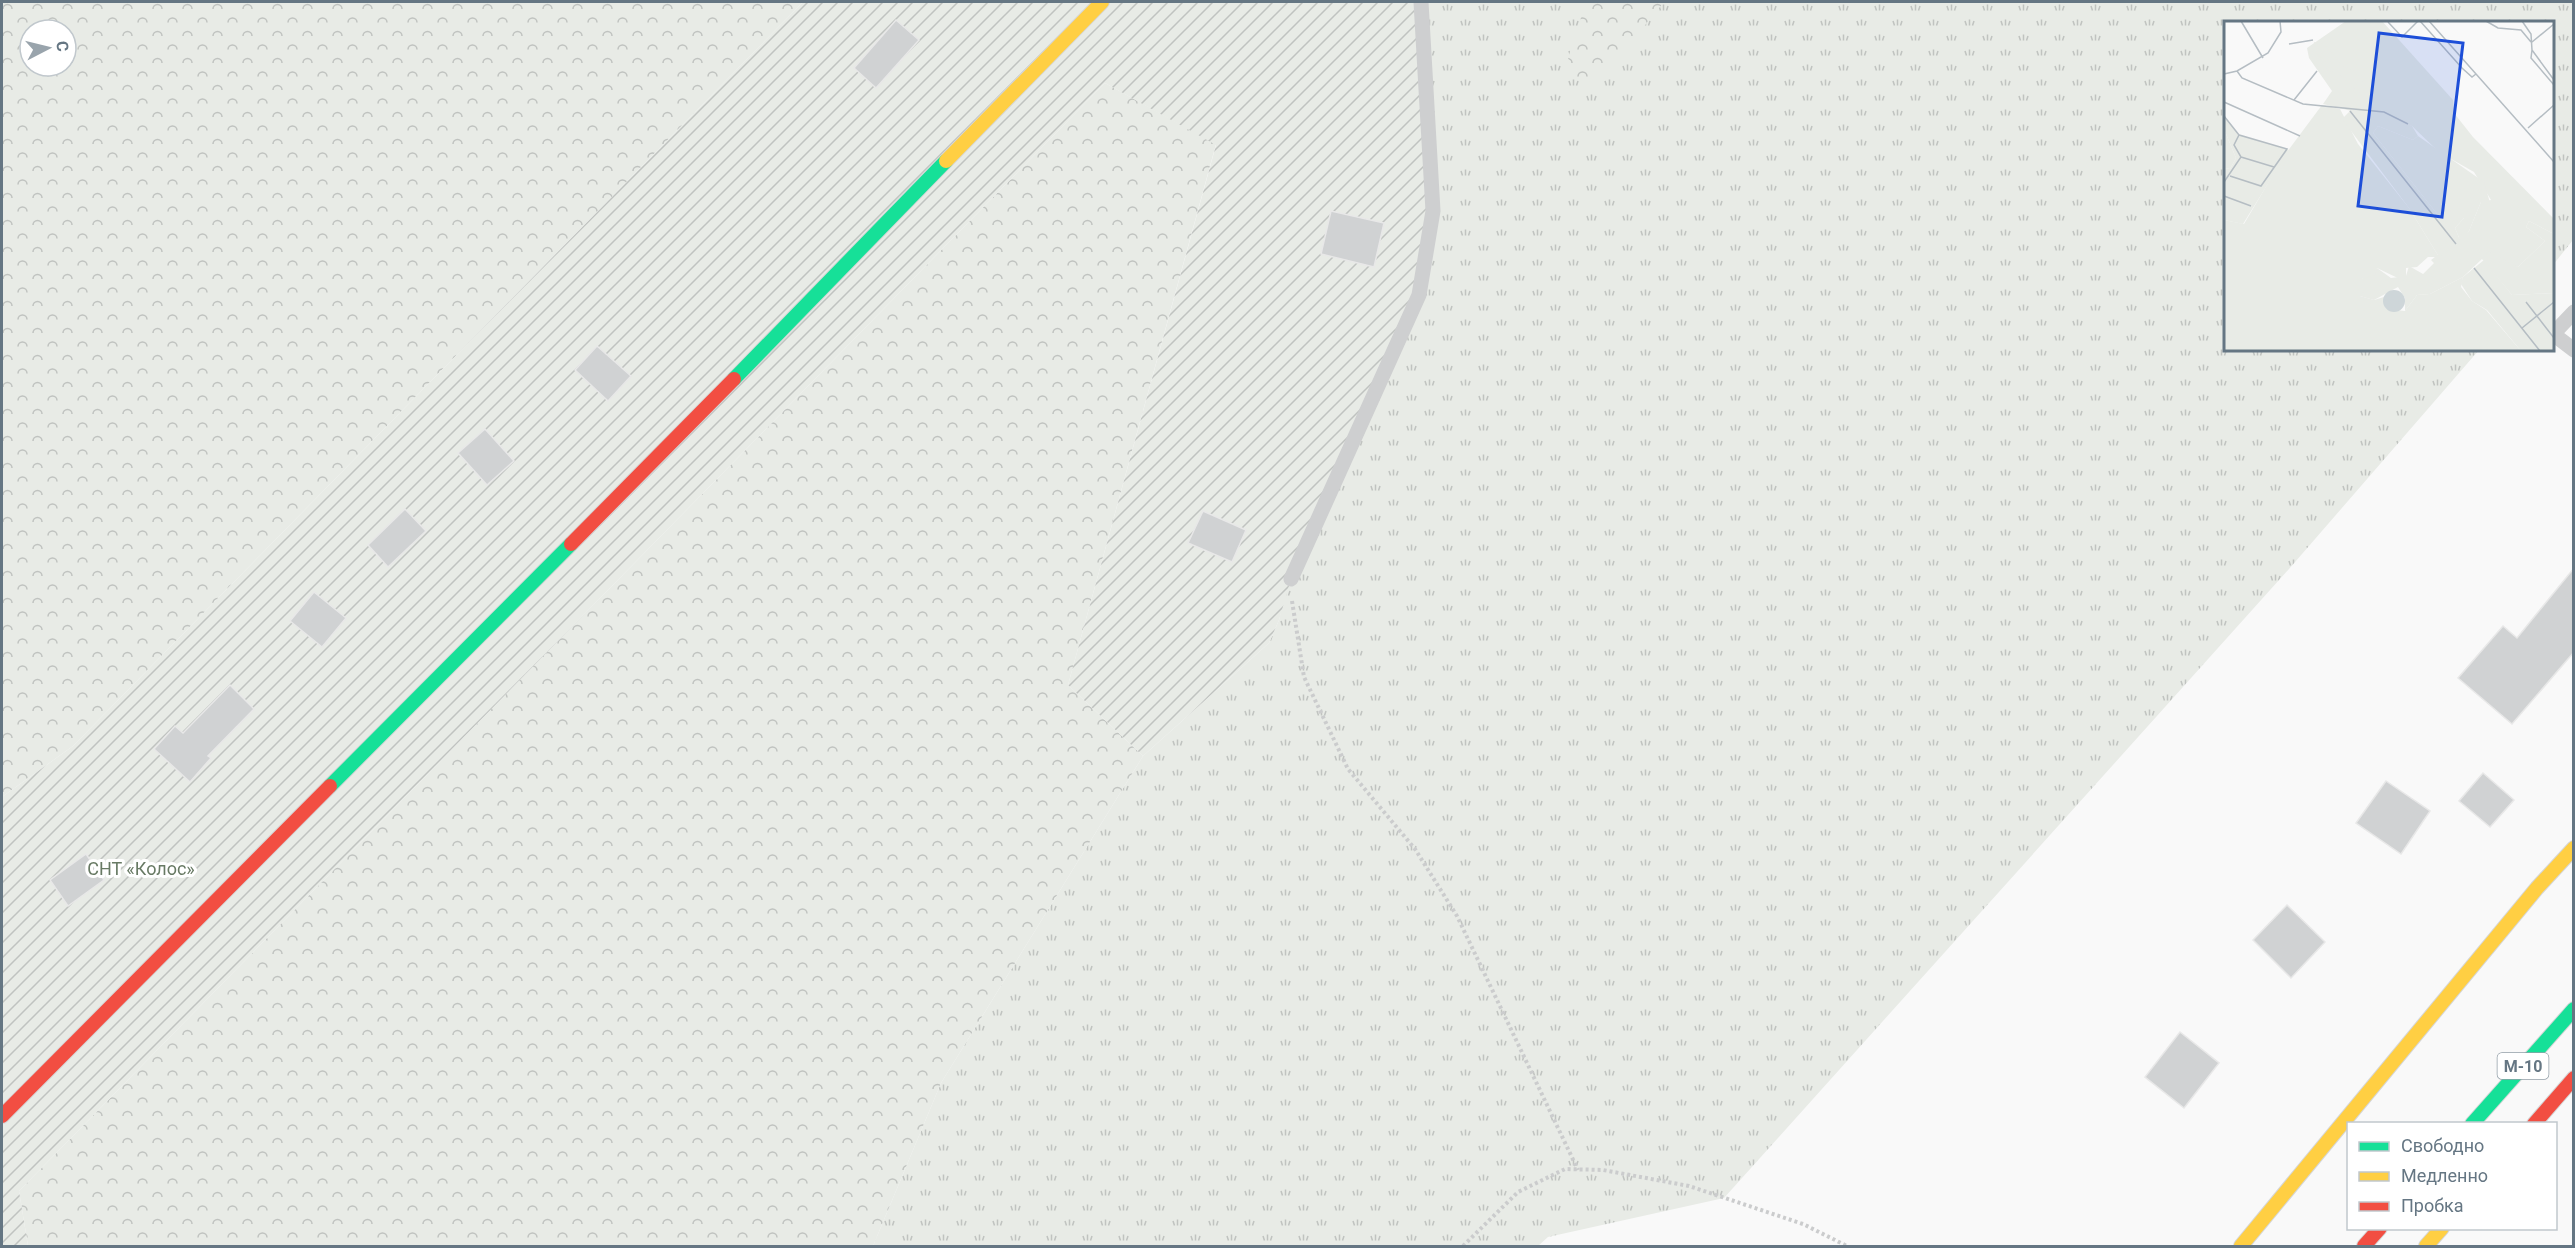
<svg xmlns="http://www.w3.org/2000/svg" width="2575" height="1248" viewBox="0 0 2575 1248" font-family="Roboto,sans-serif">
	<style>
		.grass { fill: url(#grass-tufts) }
		.forest { fill: url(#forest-crowns); fill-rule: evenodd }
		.garden { fill: url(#garden-furrows) }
		.building { fill: #d0d2d3; stroke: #e8e8e8; stroke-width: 1.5 }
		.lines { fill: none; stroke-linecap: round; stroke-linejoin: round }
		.fast-casing { stroke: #d5d6d7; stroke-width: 16 }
		.slow-casing { stroke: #d5d6d7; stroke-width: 16 }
		.jam-casing { stroke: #d5d6d7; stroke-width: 16 }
		.path { stroke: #cbcccd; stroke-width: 4; stroke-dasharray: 3 3; stroke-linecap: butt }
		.lane { stroke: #cecfd0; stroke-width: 15 }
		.fast { stroke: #16e098; stroke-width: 14 }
		.slow { stroke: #ffcf43; stroke-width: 14 }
		.jam { stroke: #f24e42; stroke-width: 14 }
		.labels { text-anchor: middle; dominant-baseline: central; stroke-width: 6; stroke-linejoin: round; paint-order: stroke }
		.shield { fill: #fff; stroke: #939fa8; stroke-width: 1.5 }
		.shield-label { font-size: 16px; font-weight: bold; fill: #657683 }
		.park-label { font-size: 18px; fill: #687a64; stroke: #fff }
		.inset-road { fill: none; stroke: #b5bdc3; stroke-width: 1.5 }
		.view { fill: #1d4ed8; fill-opacity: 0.15; stroke: #1d4ed8; stroke-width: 3 }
		.inset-edge { fill: none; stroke: #657683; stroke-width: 3 }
	</style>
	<defs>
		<pattern id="grass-tufts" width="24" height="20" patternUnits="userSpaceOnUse" patternTransform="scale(1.5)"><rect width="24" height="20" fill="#e8ebe6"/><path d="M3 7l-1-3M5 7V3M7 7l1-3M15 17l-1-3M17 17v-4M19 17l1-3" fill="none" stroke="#c0c3c0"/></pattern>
		<pattern id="forest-crowns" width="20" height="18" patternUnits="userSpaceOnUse" patternTransform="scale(1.5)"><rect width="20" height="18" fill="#e8ebe6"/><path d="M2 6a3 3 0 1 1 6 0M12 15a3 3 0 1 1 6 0" fill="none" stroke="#c0c3c0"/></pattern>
		<pattern id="garden-furrows" width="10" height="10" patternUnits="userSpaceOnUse" patternTransform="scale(1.5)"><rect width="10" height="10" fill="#e8ebe6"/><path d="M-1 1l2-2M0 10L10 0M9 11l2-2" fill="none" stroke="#c0c3c0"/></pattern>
	</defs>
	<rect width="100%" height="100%" fill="#f9f9f9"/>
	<path class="grass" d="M1421,2H2573V240L2553,265L2552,22H2226V350H2479L2289,569L1724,1198L1548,1237L1538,1246H873L941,1083L1143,756L1269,643L1279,620Z"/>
	<g class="forest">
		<path d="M2,2H803L73,746L2,797ZM30,30H66V66H30Z"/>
		<path d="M1586,2H1664L1610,68L1579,81L1568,58Z"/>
		<path d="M1105,83L1216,144L1068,685L1143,756L941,1083L873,1246H28L19,1191Z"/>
	</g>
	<path class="garden" d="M803,2H1421L1433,211L1419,295L1291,579L1279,620L1269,643L1143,756L1068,685L1216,145L1105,83L19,1191L28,1246H2V797L73,746Z"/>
	<g class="building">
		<path d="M896,20L919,40L876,88L854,68Z"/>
		<path d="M1331,211L1384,223L1374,267L1321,254Z"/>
		<path d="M597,346L631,376L608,401L575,370Z"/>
		<path d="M485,429L514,461L487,485L458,453Z"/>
		<path d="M405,509L426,531L388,567L368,545Z"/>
		<path d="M1203,511L1246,530L1232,562L1188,543Z"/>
		<path d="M2574,568V652L2512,724L2458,678L2503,626L2517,638Z"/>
		<path d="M314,592L346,618L322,647L290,621Z"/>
		<path d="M230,685L254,709L208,756L211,758L190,782L154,749L175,726L183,733Z"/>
		<path d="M2483,773L2514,800L2490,827L2459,801Z"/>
		<path d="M2386,781L2430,811L2401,854L2356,823Z"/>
		<path d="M86,854L104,880L68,906L50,880Z"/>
		<path d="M2287,905L2325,942L2291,978L2253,940Z"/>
		<path d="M2180,1032L2219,1063L2184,1108L2145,1077Z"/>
	</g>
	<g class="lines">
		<g class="fast-casing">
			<g id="fast">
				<path d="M734,379L946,161"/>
				<path d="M330,786L571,544"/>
				<path d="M2472,1124L2574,1009"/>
			</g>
		</g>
		<g class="slow-casing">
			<g id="slow">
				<path d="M946,161L1102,2"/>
				<path d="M2241,1246L2537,888L2574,848"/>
				<path d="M2426,1246L2442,1228"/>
			</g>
		</g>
		<g class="jam-casing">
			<g id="jam">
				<path d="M571,544L734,379"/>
				<path d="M2,1116L330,786"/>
				<path d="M2534,1124L2574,1078"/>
				<path d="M2364,1246L2380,1228"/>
			</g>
		</g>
		<g class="path">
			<path d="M1292,601L1304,677L1348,769L1415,849L1457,916L1578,1170"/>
			<path d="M1463,1246L1518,1192L1565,1169L1603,1170L1689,1186L1803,1224L1847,1246"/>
		</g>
		<g class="lane">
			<path d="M2574,312L2553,334L2574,350"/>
			<path d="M1291,579L1419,295L1433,211L1421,2"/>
		</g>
		<use href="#fast" class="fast"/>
		<use href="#slow" class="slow"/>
		<use href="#jam" class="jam"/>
	</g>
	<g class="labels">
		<rect class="shield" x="2497.5" y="1053" width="51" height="26" rx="4.5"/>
		<g class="shield-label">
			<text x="2523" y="1066">М-10</text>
		</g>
		<g class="park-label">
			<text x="141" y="868">СНТ «Колос»</text>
		</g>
	</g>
	<g transform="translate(2224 21)">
		<rect width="330" height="330" fill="#f9f9f9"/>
		<path d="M122,0H158L229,79L230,92L249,116L330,198V213L305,200L302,206L321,220L294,246L258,238L239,256L206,273L193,274L181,290V277L174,266L150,279L136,275L138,258L153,247L167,257L182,255L185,245L199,253L210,242L207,239L245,210L257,181L267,179L250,151L215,131L188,105L99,83L108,70L85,37L83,27Z" fill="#e8ebe6"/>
		<path d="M90,21L104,26L117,44L131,50L152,80L134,71L113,51L103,49L102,41L89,29ZM98,84L116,88L134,123L185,187L215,236H204L193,246L182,247V261L153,247L151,254L138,258L142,268L136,275L150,279L160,276L162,288L181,290L193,274L206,273L239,256L237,266L248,280L262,289L297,330H0V199L20,203L60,135ZM154,105L189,119L194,115L260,161L266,182L257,181L245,210L236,219L231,207L240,197L214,194L149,112ZM0,108L12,137L6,148L0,147ZM305,200L330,213V272L288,274L258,238L264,230L294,246L321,220L302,206Z" fill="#e8ebe6"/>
		<path d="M126,90L160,91L188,105L194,115L189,119L154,105L149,112L214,194H223L230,186L240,197L231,207L236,219L215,236L185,187L118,98ZM0,95L15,114L65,129L19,203L0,199V147L6,148L12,137L0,108ZM260,239L288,274L330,272V330H297L263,289L248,280L237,263L239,256Z" fill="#e8ebe6"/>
		<path d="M159 280a11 11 0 1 1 22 0a11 11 0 1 1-22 0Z" fill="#ced6d9"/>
		<path class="inset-road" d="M17,0L39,37M196,0L238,47L248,56L252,53M205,0L330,141M262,0L274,7L297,9L307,21M298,0L307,13L308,29L330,59M164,1L178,16L194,0M308,21L330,3M65,23L89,19M308,29L307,37L330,64M13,50L18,57L79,83L160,91L184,103M0,53L13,50L44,32L57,11L56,0M70,79L93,50M0,81L76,115M126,90L232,223M0,95L15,114M304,107L330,84M17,136L50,146M0,161L17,136L10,124L15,114L63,128L37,165L6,155M0,175L27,185M250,247L316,330M302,281L330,317M298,307L330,281"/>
		<path class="view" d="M155,12L239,22L218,196L134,185Z"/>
		<rect width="330" height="330" class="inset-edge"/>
	</g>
	<rect width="2575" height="1248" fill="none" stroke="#657683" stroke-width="6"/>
	<rect x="2347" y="1122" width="210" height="108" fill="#ffffff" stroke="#c1c8cd" stroke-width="1.5"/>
	<rect x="2359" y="1142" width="30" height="9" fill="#16e098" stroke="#c1c8cd" stroke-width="1.5"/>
	<text x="2401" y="1152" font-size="18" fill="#657683">Свободно</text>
	<rect x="2359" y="1172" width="30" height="9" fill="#ffcf43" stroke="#c1c8cd" stroke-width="1.5"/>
	<text x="2401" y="1182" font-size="18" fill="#657683">Медленно</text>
	<rect x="2359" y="1202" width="30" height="9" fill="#f24e42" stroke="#c1c8cd" stroke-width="1.5"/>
	<text x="2401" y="1212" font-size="18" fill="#657683">Пробка</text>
	<g transform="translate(48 48) rotate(83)"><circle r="28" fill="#ffffff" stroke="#c1c8cd" stroke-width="1.5"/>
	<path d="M0-4.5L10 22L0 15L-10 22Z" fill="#99a4ac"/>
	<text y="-9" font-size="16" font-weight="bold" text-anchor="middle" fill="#657683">С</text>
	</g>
</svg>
